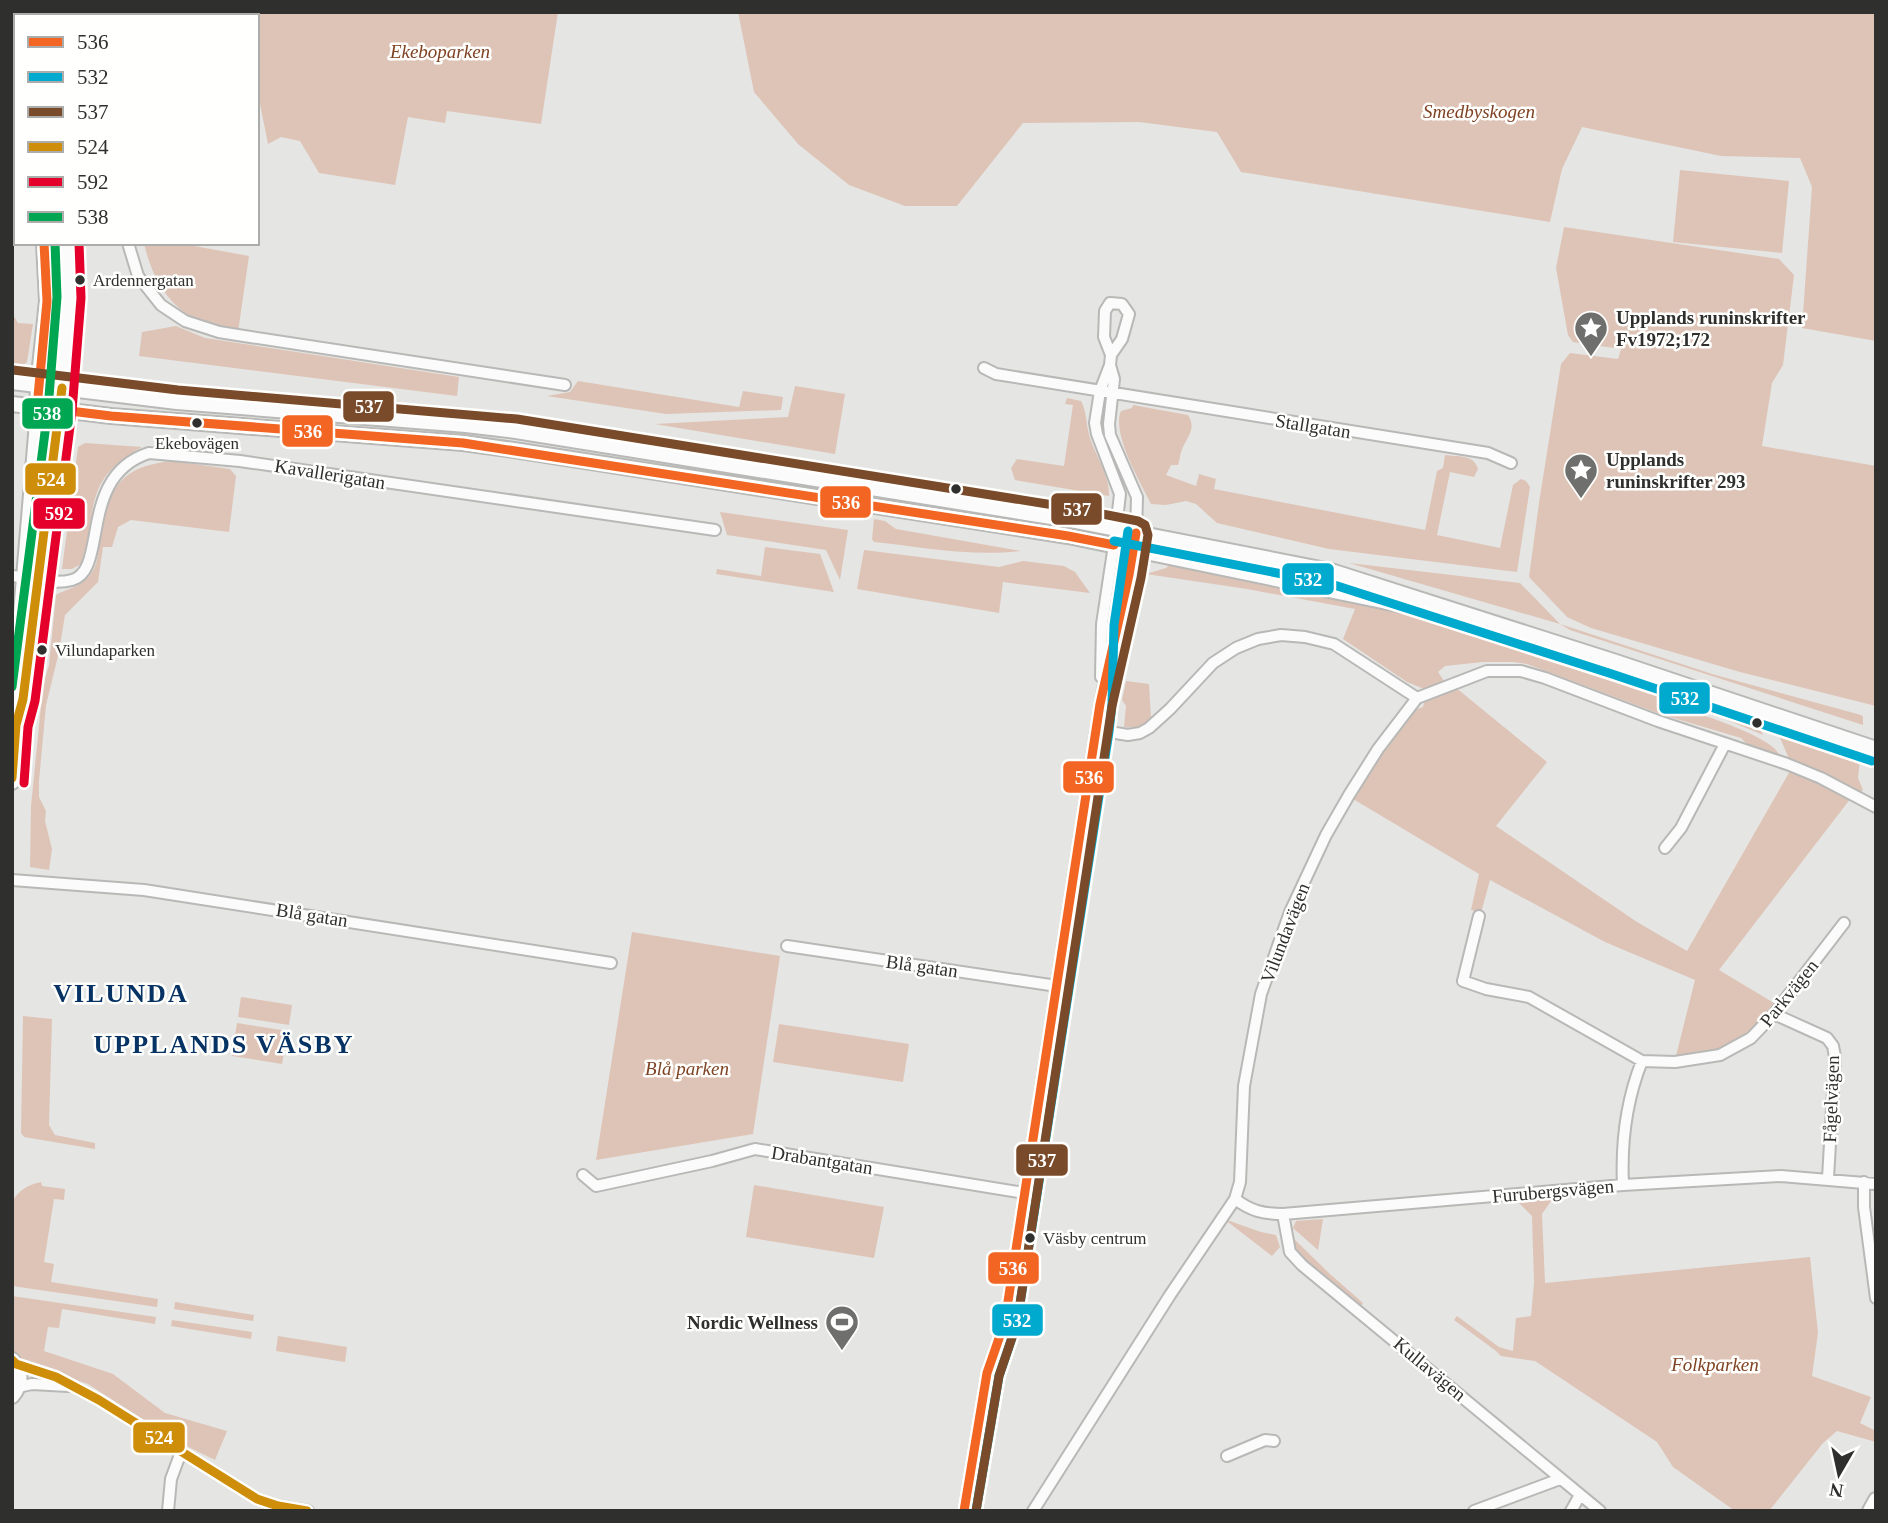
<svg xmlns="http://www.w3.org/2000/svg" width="1888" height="1523" font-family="'Times New Roman',serif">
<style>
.green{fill:#dec4b7}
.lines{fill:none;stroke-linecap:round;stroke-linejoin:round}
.street-casing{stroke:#b8b8b6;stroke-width:14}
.secondary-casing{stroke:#b8b8b6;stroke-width:18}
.street{stroke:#fbfbfb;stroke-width:10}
.secondary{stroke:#fbfbfb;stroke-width:14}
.bus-1-casing{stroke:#fffffe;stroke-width:14}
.bus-2-casing{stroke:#fffffe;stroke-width:14}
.bus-3-casing{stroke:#fffffe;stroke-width:14}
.bus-4-casing{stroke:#fffffe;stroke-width:14}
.bus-5-casing{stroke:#fffffe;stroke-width:14}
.bus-6-casing{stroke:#fffffe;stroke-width:14}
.bus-1{stroke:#f26522;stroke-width:9}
.bus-2{stroke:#00a9ce;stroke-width:9}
.bus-3{stroke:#7a4b2a;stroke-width:9}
.bus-4{stroke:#cf8e09;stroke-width:9}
.bus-5{stroke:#e4002b;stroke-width:9}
.bus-6{stroke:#00a651;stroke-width:9}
.bus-dot{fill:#2f2f2e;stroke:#fffffe;stroke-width:2.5}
.labels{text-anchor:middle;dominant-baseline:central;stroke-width:5;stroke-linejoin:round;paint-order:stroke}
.bus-label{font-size:17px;fill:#2f2f2e;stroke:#fffffe;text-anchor:start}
.park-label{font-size:19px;font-style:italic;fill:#7f4223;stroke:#fffffe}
.poi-label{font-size:19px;font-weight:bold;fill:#2f2f2e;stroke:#fffffe;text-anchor:start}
.street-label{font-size:19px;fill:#2f2f2e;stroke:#fffffe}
.district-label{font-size:26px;font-weight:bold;letter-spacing:2px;fill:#063264;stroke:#fffffe}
.line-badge{stroke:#fffffe;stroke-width:2.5}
.badge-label{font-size:19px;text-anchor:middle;font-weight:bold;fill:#fff}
</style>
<rect width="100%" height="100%" fill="#e5e5e3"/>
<path class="green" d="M 233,12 L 558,12 L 541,124 L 447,111 L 445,123 L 408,117 L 395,185 L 319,173 L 300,141 L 281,137 L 268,144 L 257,89 L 257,16 L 233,16 Z
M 738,12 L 1876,12 L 1876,341 L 1802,328 L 1812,187 L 1800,158 L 1721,156 L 1582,127 L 1562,169 L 1550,222 L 1241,172 L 1217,132 L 1139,122 L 1023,123 L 957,206 L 905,206 L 849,185 L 798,144 L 754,92 Z
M 1680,170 L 1789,181 L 1782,253 L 1673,242 Z
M 1564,227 L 1779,259 L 1794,275 L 1783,365 L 1772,383 L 1762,446 L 1876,466 L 1876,706 L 1740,672 L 1591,628 L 1567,617 L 1529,577 L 1539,503 L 1561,364 L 1570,353 L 1618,359 L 1621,349 L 1573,342 L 1568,335 L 1556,268 Z
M 144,243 L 178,243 L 249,256 L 238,332 C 225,328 212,326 200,321 C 168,308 151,275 144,243 Z
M 12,313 L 18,323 L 33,324 L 27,362 L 20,368 L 12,369 Z
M 176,326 L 205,338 L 459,377 L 457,396 L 139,356 L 142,332 Z
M 578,381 L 739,407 L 743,391 L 783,397 L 781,410 L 666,414 L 547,396 L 570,392 Z
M 795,386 L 845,394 L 835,454 L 655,424 L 788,417 Z
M 1067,398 L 1081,401 C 1086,410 1086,420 1088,430 C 1092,452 1110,473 1109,496 L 1015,480 L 1011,468 L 1017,459 L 1064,466 L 1073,405 L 1065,404 Z
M 1133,405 L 1188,415 C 1196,428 1189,435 1183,447 C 1180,453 1180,459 1178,465 L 1171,465 L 1166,475 L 1196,486 L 1199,474 L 1216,479 L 1214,489 L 1425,530 L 1437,471 L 1443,468 L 1445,455 C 1458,457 1474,454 1478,469 L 1474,477 L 1450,472 L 1437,535 L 1500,548 L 1513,485 L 1521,479 L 1526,481 L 1530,487 L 1517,572 L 1329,549 L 1217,523 L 1196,504 L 1186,501 L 1166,505 L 1151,504 C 1141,483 1111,433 1121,411 L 1132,408 Z
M 85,443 L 142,447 C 81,481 99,509 81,564 L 72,569 L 62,569 L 78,447 Z
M 173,461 L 230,469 L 236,476 L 229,532 L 131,520 L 118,527 L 112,547 L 103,547 L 98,582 L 65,615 L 59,652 L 46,705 L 39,781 L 39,797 L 46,811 L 45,821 L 52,849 L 49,870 L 30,867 L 31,806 L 39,726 L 43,685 L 49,665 L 56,595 C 70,587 83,587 92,572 C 98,564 98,550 100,540 C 108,490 118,466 173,461 Z
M 720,512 L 848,530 L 840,580 L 826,550 L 727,535 Z
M 874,519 L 885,521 L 896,529 L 1021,551 C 972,557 922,547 874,542 L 872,539 Z
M 765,547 L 820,554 L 834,592 L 716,574 L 717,569 L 761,576 Z
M 864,550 L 999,567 L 1023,561 L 1064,566 L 1075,572 L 1090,593 L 1003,582 L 999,613 L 857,589 Z
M 1174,561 C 1254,578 1334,592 1413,612 C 1522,639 1628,672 1732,712 L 1739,718 L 1759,727 L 1763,735 L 1656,690 L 1662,701 C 1688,711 1768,733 1780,755 L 1747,744 L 1741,738 L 1660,714 L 1527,664 L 1513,662 L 1483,662 L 1445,666 L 1438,672 L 1444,681 L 1424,689 L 1407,682 L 1343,639 L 1355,609 L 1247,589 L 1146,574 L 1166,568 Z
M 1349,563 L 1520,583 L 1560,624 L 1712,674 L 1861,715 L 1863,717 L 1863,725 L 1570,630 L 1560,624 Z
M 1126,681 L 1149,684 L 1151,719 C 1142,727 1136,728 1124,727 L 1126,706 L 1122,700 Z
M 1455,687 L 1547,762 L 1496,826 L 1637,922 L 1687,951 L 1790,771 L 1817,780 L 1851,798 L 1719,970 L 1774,1003 L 1750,1032 L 1718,1050 L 1676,1056 L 1695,980 L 1605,942 L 1490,880 L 1481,913 L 1471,910 L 1479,874 L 1353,799 L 1383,750 L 1412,711 L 1423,707 L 1425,699 Z
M 1773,733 L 1795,733 L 1856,757 L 1860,760 L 1858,778 L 1863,790 L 1859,793 L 1790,761 L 1780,738 Z
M 632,932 L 780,956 L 753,1134 L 596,1160 Z
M 241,997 L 292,1005 L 289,1025 L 238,1017 Z
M 23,1016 L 52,1019 L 49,1125 L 55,1135 L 95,1143 L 95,1149 L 24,1137 L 21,1133 Z
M 237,1023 L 288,1031 L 282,1064 L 232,1056 Z
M 779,1024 L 909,1044 L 903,1082 L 773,1062 Z
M 41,1182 L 42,1186 L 65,1189 L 64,1200 L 54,1199 L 44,1262 L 54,1264 L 51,1282 L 158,1299 L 157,1307 L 12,1286 L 12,1202 C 19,1190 27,1185 41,1182 Z
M 754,1185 L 884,1207 L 874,1258 L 746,1237 Z
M 1553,1198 L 1542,1214 L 1545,1283 L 1810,1257 L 1818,1333 L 1812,1376 L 1871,1397 L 1860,1423 L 1876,1431 L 1876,1442 L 1837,1431 L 1823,1443 L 1769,1511 L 1735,1511 L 1673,1467 L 1657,1442 L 1535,1361 L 1501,1356 L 1496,1351 L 1454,1320 L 1457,1316 L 1499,1347 L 1513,1351 L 1516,1318 L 1531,1316 L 1534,1283 L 1532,1216 L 1519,1203 Z
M 1224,1219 L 1261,1232 L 1276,1235 L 1280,1247 L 1272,1256 Z
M 1323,1219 L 1318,1250 L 1293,1228 L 1296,1221 Z
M 1291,1236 L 1330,1274 L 1363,1303 L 1361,1306 C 1339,1288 1298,1264 1291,1236 Z
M 12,1296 L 156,1317 L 155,1324 L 62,1309 L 59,1328 L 48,1327 L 44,1351 L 113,1374 L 165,1413 L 227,1431 L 215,1460 L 176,1441 L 88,1384 L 29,1364 L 18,1357 L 12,1349 Z
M 175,1302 L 254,1315 L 253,1321 L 174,1309 Z
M 172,1320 L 252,1332 L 251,1339 L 171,1326 Z
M 278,1336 L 347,1347 L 345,1362 L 276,1351 Z"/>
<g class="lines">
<g class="street-casing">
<path id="street" d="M 68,12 L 69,16
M 12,139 L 16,139
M 128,243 L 138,276 L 161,305 L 185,321 L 219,332 L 244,336 L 565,385
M 1111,355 L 1122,339 L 1129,314 L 1122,304 L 1110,303 L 1105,311 L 1104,337 L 1111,355 L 1110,365 L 1100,391 L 1095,423 L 1097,434 L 1120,494 L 1116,529
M 1110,365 L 1114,379 L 1109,424 L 1110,435 L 1137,497 L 1136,533
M 984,368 L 996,374 L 1488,453 L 1511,463
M 12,576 C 31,578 54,585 72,580 C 109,570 77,476 149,453 L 240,461 L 715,530
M 1101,677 L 1102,624 L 1114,545
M 1097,730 L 1128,735 L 1140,733 L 1149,728 L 1170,709 L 1213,663 L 1236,648 L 1258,639 L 1281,635 L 1305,637 L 1334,644 L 1417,698
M 1665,848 L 1681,828 L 1725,744
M 12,880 L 144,890 L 611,963
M 1479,916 L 1463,981 L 1486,989 L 1529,997 L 1642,1061 L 1675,1062 L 1720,1055 L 1751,1038 L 1774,1014 L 1844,923
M 787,946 L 1057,986
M 1774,1014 L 1827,1038 L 1833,1046 L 1835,1057 L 1828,1178
M 583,1175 L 596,1186 L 712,1161 L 755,1149 L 1024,1193
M 1864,1182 L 1864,1207 L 1876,1298
M 1623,1185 C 1621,1142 1626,1101 1642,1061
M 1235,1199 C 1251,1211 1263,1214 1283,1214 L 1623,1185 L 1781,1176 L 1876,1184
M 1283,1214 L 1290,1252 L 1302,1265 L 1600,1511
M 16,1364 L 56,1377 L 99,1400 L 257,1499 L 278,1506 L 308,1511
M 18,1387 L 32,1384 L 68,1386
M 1227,1456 L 1265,1440 L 1274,1441
M 168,1511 L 171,1479 L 181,1452
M 964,1511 L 987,1373 L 1005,1321 L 1008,1302 L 1100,704 L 1133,548
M 1033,1511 L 1170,1295 L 1235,1199 L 1240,1182 L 1244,1086 L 1261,994 L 1290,912 L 1326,835 L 1349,795 L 1378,749 L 1417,698 L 1487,671 L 1521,671 L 1545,678 L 1658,721 L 1787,764 L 1821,778 L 1876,807
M 1474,1511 L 1560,1479
M 1571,1511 L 1580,1495"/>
</g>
<g class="secondary-casing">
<path id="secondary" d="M 12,26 L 16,34
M 12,63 L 16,77
M 12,382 L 177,402 L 466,425 L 516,431 L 1070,520 L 1331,571 L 1616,662 L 1876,749
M 12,404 L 111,416 L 463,443 L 514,450 L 1068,536 L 1426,610
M 19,713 L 23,699 L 60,410 L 69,297 L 67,243
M 12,782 L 16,725 L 14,696 L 36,435 L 38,385 L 47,301 L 44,243
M 12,1360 C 22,1371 22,1384 12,1396
M 1870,1511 L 1876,1500"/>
</g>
<use href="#street" class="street"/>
<use href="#secondary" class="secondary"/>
<g class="bus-1-casing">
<path id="bus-1" d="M 37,407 L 111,416 L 463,443 L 1068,536 L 1114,545
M 37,407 L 47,301 L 44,243
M 964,1511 L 987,1373 L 1005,1321 L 1100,704 L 1129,575 L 1136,533"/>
</g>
<g class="bus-2-casing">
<path id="bus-2" d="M 1114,541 L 1328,583 L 1612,674 L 1872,761
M 976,1511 L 999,1376 L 1017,1323 L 1109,732 L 1112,704 L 1114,625 L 1128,531"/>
</g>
<g class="bus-3-casing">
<path id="bus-3" d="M 13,370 L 178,390 L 517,419 L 1072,508 L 1138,521 L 1145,525 L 1148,535 L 1141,578 L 1112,706 L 1017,1323 L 999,1376 L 976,1511"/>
</g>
<g class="bus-4-casing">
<path id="bus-4" d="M 12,778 L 16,725 L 23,699 L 62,388
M 12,1360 L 16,1364 L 56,1377 L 99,1400 L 257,1499 L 278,1506 L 307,1511"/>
</g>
<g class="bus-5-casing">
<path id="bus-5" d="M 24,783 L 28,727 L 35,701 L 72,411 L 81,298 L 79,243"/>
</g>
<g class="bus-6-casing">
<path id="bus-6" d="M 12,687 L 48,409 L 57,297 L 55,243"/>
</g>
<use href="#bus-1" class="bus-1"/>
<use href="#bus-2" class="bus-2"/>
<use href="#bus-3" class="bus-3"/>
<use href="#bus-4" class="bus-4"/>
<use href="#bus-5" class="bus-5"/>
<use href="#bus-6" class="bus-6"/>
</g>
<defs>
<g id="sight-pin" transform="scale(1.75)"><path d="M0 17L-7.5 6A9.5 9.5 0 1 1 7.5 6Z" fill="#6f6f6d" stroke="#fffffe"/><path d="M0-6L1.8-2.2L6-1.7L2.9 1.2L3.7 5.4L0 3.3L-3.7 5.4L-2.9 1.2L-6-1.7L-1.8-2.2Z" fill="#fff"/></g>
<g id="stadium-pin" transform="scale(1.75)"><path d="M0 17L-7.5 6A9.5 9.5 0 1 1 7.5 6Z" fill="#6f6f6d" stroke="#fffffe"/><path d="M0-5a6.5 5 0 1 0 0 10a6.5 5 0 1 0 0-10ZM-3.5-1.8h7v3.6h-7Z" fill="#fff"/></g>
</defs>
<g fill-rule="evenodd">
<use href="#sight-pin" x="1591" y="328"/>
<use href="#sight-pin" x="1581" y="470"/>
<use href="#stadium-pin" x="842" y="1322"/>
</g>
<g class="bus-dot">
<circle cx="80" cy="280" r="6"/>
<circle cx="197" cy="423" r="6"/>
<circle cx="956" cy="489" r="6"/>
<circle cx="42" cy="650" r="6"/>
<circle cx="1757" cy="723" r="6"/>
<circle cx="1030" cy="1238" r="6"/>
</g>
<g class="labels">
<g class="bus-label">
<text x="93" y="280">Ardennergatan</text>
<text x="197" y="443" text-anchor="middle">Ekebovägen</text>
<text x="55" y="650">Vilundaparken</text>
<text x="1043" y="1238">Väsby centrum</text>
</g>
<g class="park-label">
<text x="440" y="51">Ekeboparken</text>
<text x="1479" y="111">Smedbyskogen</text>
<text x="687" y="1068">Blå parken</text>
<text x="1715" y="1364">Folkparken</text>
</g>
<g class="poi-label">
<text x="1616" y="317">Upplands runinskrifter<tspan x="1616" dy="22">Fv1972;172</tspan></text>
<text x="1606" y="459">Upplands<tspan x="1606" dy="22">runinskrifter 293</tspan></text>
<text x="818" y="1322" text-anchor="end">Nordic Wellness</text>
</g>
<g class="street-label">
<text transform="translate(1313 426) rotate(9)">Stallgatan</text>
<text transform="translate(330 474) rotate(9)">Kavallerigatan</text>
<text transform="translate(312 915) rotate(9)">Blå gatan</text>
<text transform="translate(1285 933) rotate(-69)">Vilundavägen</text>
<text transform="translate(922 966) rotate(8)">Blå gatan</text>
<text transform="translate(1789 993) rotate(-51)">Parkvägen</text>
<text transform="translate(1831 1099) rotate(-88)">Fågelvägen</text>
<text transform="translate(822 1160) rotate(9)">Drabantgatan</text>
<text transform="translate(1553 1191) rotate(-5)">Furubergsvägen</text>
<text transform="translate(1430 1369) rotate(40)">Kullavägen</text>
</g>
<g class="district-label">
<text x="121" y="993">VILUNDA</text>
<text x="224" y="1044">UPPLANDS VÄSBY</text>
</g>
</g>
<g class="line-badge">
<rect x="342" y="390" width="53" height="33" rx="7" fill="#7a4b2a"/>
<rect x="21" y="397" width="53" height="33" rx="7" fill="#00a651"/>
<rect x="281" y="414" width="53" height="34" rx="7" fill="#f26522"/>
<rect x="24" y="462" width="53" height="34" rx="7" fill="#cf8e09"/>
<rect x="819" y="485" width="53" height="34" rx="7" fill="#f26522"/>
<rect x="1050" y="492" width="53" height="34" rx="7" fill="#7a4b2a"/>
<rect x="32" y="497" width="54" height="33" rx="7" fill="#e4002b"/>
<rect x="1281" y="562" width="54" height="34" rx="7" fill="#00a9ce"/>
<rect x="1658" y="681" width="53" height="34" rx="7" fill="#00a9ce"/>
<rect x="1062" y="760" width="53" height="34" rx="7" fill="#f26522"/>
<rect x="1015" y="1143" width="54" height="34" rx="7" fill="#7a4b2a"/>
<rect x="987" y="1251" width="53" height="34" rx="7" fill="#f26522"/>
<rect x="991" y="1303" width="53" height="34" rx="7" fill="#00a9ce"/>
<rect x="132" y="1421" width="54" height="33" rx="7" fill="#cf8e09"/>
</g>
<g class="badge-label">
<text x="369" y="413">537</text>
<text x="47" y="420">538</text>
<text x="308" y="438">536</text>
<text x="51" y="486">524</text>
<text x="846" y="509">536</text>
<text x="1077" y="516">537</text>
<text x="59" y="520">592</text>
<text x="1308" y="586">532</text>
<text x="1685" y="705">532</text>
<text x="1089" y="784">536</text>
<text x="1042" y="1167">537</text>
<text x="1013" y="1275">536</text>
<text x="1017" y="1327">532</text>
<text x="159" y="1444">524</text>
</g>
<rect width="1888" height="1523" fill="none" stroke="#2f2f2e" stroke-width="28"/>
<rect x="14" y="14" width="245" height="231" fill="#fffffe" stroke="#acacab" stroke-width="2"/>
<rect x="28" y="37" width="35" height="10" fill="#f26522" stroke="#acacab" stroke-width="2"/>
<text x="77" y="49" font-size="21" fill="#2f2f2e">536</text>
<rect x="28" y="72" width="35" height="10" fill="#00a9ce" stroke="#acacab" stroke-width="2"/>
<text x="77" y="84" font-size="21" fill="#2f2f2e">532</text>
<rect x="28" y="107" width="35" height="10" fill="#7a4b2a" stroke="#acacab" stroke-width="2"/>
<text x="77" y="119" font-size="21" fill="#2f2f2e">537</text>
<rect x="28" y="142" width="35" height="10" fill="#cf8e09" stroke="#acacab" stroke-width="2"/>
<text x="77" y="154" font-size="21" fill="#2f2f2e">524</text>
<rect x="28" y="177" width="35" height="10" fill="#e4002b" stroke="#acacab" stroke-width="2"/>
<text x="77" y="189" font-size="21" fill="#2f2f2e">592</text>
<rect x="28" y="212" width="35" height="10" fill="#00a651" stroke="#acacab" stroke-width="2"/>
<text x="77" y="224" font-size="21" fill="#2f2f2e">538</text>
<g transform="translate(1839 1474) rotate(189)" stroke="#fffffe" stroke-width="5" paint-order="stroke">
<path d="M0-5L12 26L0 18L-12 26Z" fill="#2f2f2e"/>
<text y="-10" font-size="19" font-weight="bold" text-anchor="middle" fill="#2f2f2e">N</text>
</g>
</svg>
